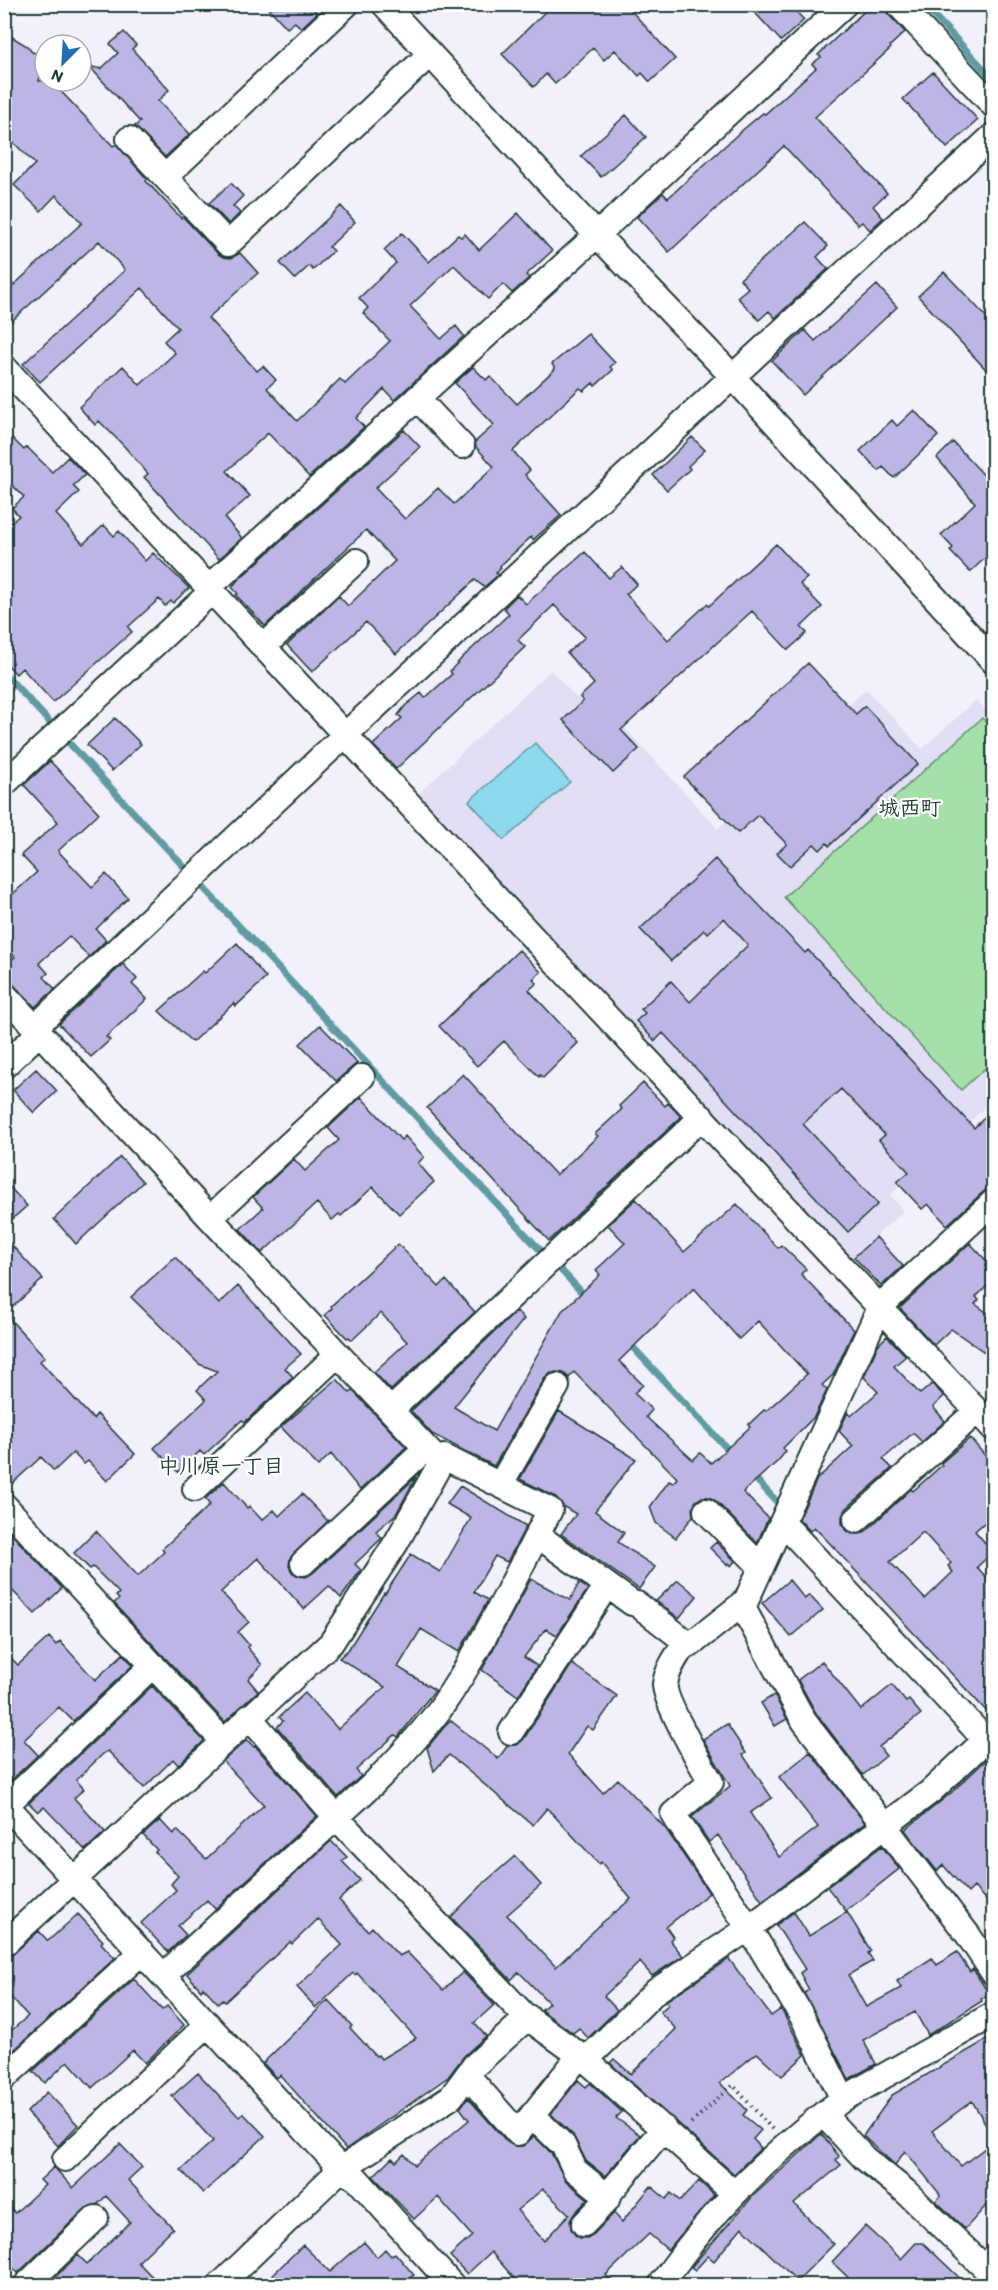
<svg xmlns="http://www.w3.org/2000/svg" width="998" height="2290" font-family="Itim,'Klee One',sans-serif">
<style>
.built{fill:#e2def4}
.green{fill:#a3e1a8;stroke:#618f6e;stroke-width:1.5}
.water{fill:#8dd9ed;stroke:#619ba3;stroke-width:1.5}
.lines{fill:none;stroke-linecap:round;stroke-linejoin:round}
.stream{stroke:#619ba3;stroke-width:7}
.building{fill:#beb5e7;stroke:#1f3d34;stroke-width:1.5;fill-rule:evenodd}
.minor-casing{stroke:#1f3d34;stroke-width:28}
.path{stroke:#1f3d34;stroke-width:4;stroke-dasharray:1.5 4.5;stroke-linecap:butt}
.minor{stroke:#fff;stroke-width:24}
.labels{text-anchor:middle;dominant-baseline:central;stroke-width:4.5;stroke-linejoin:round;paint-order:stroke}
.neighbourhood-label{font-size:21px;font-weight:bold;fill:#1f3d34;stroke:#fff}
</style>
<rect width="100%" height="100%" fill="#f2f0fa"/>
<filter id="ink" filterUnits="userSpaceOnUse"><feTurbulence type="fractalNoise" baseFrequency=".0167" numOctaves="2"/><feDisplacementMap in="SourceGraphic" scale="12" xChannelSelector="R" yChannelSelector="G"/><feConvolveMatrix kernelMatrix="1 2 1 2 8 2 1 2 1" color-interpolation-filters="sRGB"/></filter>
<g filter="url(#ink)">
<path class="built" d="M 551,670 L 576,698 L 588,688 L 718,829 L 866,689 L 922,749 L 976,700 L 994,720 L 993,1100 L 890,1195 L 903,1211 L 850,1260 L 416,796 Z"/>
<path class="green" d="M 982,718 L 994,730 L 993,1061 L 961,1090 L 784,897 Z"/>
<path class="water" d="M 535,743 L 570,782 L 504,840 L 469,801 Z"/>
<g class="lines">
<path class="stream" d="M 923,4 L 994,80
M 4,673 L 541,1251
M 559,1268 L 588,1299
M 628,1342 L 733,1455
M 751,1474 L 778,1503"/>
</g>
<path class="building" d="M 265,4 L 315,4 L 312,7 L 317,13 L 301,28 L 295,22 L 287,28 Z
M 553,4 L 625,4 L 675,59 L 650,82 L 642,73 L 639,76 L 615,50 L 604,60 L 593,48 L 555,84 L 546,74 L 534,87 L 502,54 Z
M 747,4 L 789,4 L 804,20 L 781,41 Z
M 872,4 L 883,4 L 888,14 L 905,32 L 890,46 L 891,48 L 815,117 L 887,193 L 873,206 L 883,218 L 870,230 L 862,222 L 858,225 L 784,146 L 669,252 L 637,217 L 663,193 L 668,198 L 739,133 L 763,113 L 765,114 L 816,68 L 812,64 L 821,57 L 818,55 Z
M 4,32 L 27,46 L 32,52 L 44,55 L 39,81 L 51,81 L 113,146 L 116,144 L 147,179 L 146,181 L 181,218 L 183,217 L 218,254 L 223,257 L 231,258 L 240,253 L 258,273 L 208,318 L 257,371 L 263,366 L 276,380 L 267,388 L 297,421 L 340,379 L 345,384 L 390,341 L 363,313 L 368,308 L 359,298 L 396,263 L 384,250 L 402,233 L 429,262 L 458,235 L 461,237 L 465,234 L 479,250 L 518,213 L 552,251 L 526,275 L 529,278 L 512,293 L 503,284 L 488,299 L 454,265 L 410,306 L 441,339 L 456,326 L 464,336 L 394,400 L 384,389 L 356,418 L 364,427 L 309,477 L 268,433 L 242,457 L 227,471 L 250,496 L 225,518 L 242,538 L 219,559 L 144,477 L 148,474 L 124,446 L 99,421 L 95,425 L 79,407 L 123,366 L 140,385 L 175,353 L 164,341 L 178,328 L 142,288 L 40,382 L 23,364 L 125,270 L 99,241 L 4,328 L 4,294 L 82,223 L 56,195 L 41,211 L 14,185 L 35,164 L 4,133 Z
M 124,32 L 136,45 L 132,49 L 169,90 L 158,101 L 190,134 L 165,157 L 135,126 L 140,122 L 89,66 L 101,69 L 118,53 L 110,44 Z
M 933,72 L 978,120 L 947,148 L 903,99 Z
M 626,115 L 646,137 L 601,177 L 581,156 Z
M 231,183 L 243,196 L 233,206 L 240,213 L 229,224 L 209,203 Z
M 341,206 L 355,222 L 329,247 L 333,251 L 313,270 L 309,266 L 295,279 L 280,263 Z
M 805,222 L 828,246 L 817,257 L 828,269 L 775,318 L 769,311 L 759,320 L 737,297 L 748,288 L 740,279 Z
M 944,272 L 993,324 L 993,377 L 918,296 Z
M 877,285 L 897,307 L 803,395 L 772,361 L 805,330 L 815,341 Z
M 588,334 L 615,363 L 610,367 L 613,370 L 595,386 L 593,383 L 584,391 L 580,388 L 513,451 L 530,470 L 525,475 L 561,515 L 533,540 L 531,537 L 500,566 L 501,568 L 496,573 L 498,575 L 484,587 L 475,580 L 396,654 L 366,622 L 312,672 L 287,645 L 339,596 L 348,606 L 395,561 L 366,530 L 265,626 L 236,595 L 238,594 L 232,587 L 238,580 L 404,430 L 420,447 L 375,488 L 405,519 L 438,488 L 454,504 L 494,467 L 476,447 L 475,442 L 494,425 L 455,383 L 473,367 L 486,380 L 490,376 L 517,404 L 555,369 L 552,364 Z
M 914,410 L 938,436 L 894,478 L 883,467 L 879,471 L 860,451 L 892,420 L 897,426 Z
M 4,430 L 24,450 L 27,447 L 52,472 L 68,457 L 85,475 L 73,486 L 79,492 L 56,514 L 83,544 L 104,525 L 114,536 L 119,531 L 145,561 L 153,553 L 189,588 L 173,603 L 171,601 L 165,606 L 159,599 L 128,627 L 132,632 L 53,702 L 22,668 L 16,674 L 4,661 L 4,528 L 19,516 L 12,508 L 24,497 L 4,477 Z
M 692,437 L 705,450 L 688,466 L 690,469 L 667,490 L 653,475 Z
M 953,442 L 993,485 L 993,551 L 970,572 L 950,551 L 953,548 L 941,535 L 975,503 L 937,458 Z
M 776,544 L 807,578 L 800,584 L 822,607 L 801,627 L 807,633 L 788,650 L 752,611 L 621,730 L 639,749 L 613,773 L 563,720 L 583,701 L 580,697 L 594,684 L 567,653 L 585,637 L 554,605 L 518,640 L 525,647 L 396,769 L 373,745 L 402,718 L 398,715 L 405,706 L 421,693 L 425,698 L 452,674 L 450,671 L 461,659 L 509,614 L 504,608 L 517,595 L 526,604 L 585,552 L 609,578 L 622,567 L 637,584 L 626,594 L 668,640 L 707,604 L 709,606 Z
M 808,663 L 856,714 L 865,706 L 918,764 L 829,846 L 827,843 L 820,850 L 814,844 L 790,866 L 777,853 L 787,844 L 758,815 L 738,833 L 684,777 Z
M 115,718 L 141,744 L 112,771 L 87,745 Z
M 50,761 L 99,813 L 58,851 L 92,887 L 106,874 L 128,898 L 96,929 L 106,940 L 89,957 L 69,936 L 39,963 L 48,973 L 44,977 L 55,989 L 35,1007 L 4,975 L 4,966 L 15,957 L 4,946 L 4,902 L 37,872 L 21,855 L 58,822 L 24,785 Z
M 715,859 L 805,953 L 808,950 L 974,1128 L 993,1109 L 993,1183 L 947,1225 L 928,1204 L 922,1209 L 897,1182 L 909,1172 L 879,1140 L 885,1135 L 841,1089 L 803,1124 L 878,1204 L 848,1232 L 663,1033 L 655,1041 L 636,1021 L 645,1013 L 641,1009 L 671,981 L 690,1002 L 748,945 L 724,918 L 708,933 L 704,930 L 671,961 L 640,929 Z
M 237,943 L 266,978 L 236,1006 L 234,1003 L 192,1042 L 159,1011 L 203,971 L 205,973 Z
M 519,950 L 541,972 L 533,979 L 537,983 L 529,990 L 578,1043 L 543,1078 L 540,1075 L 539,1077 L 504,1041 L 477,1066 L 439,1026 Z
M 123,964 L 137,979 L 132,984 L 147,999 L 106,1037 L 110,1040 L 91,1057 L 59,1024 Z
M 320,1025 L 357,1063 L 336,1081 L 300,1044 Z
M 36,1069 L 57,1091 L 34,1113 L 13,1090 Z
M 463,1074 L 556,1175 L 598,1136 L 595,1134 L 622,1109 L 619,1106 L 643,1083 L 665,1106 L 668,1103 L 681,1117 L 549,1241 L 427,1108 Z
M 361,1097 L 401,1140 L 405,1136 L 424,1157 L 418,1163 L 434,1182 L 399,1214 L 373,1187 L 341,1216 L 339,1214 L 332,1220 L 317,1203 L 262,1253 L 240,1229 L 263,1208 L 253,1197 L 294,1159 L 305,1171 L 339,1140 L 328,1128 Z
M 120,1157 L 143,1182 L 76,1244 L 54,1219 Z
M 4,1181 L 27,1206 L 4,1226 Z
M 636,1199 L 684,1252 L 737,1204 L 778,1248 L 781,1245 L 806,1269 L 801,1274 L 854,1330 L 833,1375 L 822,1385 L 827,1390 L 814,1417 L 783,1448 L 786,1451 L 778,1461 L 743,1492 L 768,1518 L 757,1543 L 716,1501 L 709,1497 L 702,1497 L 696,1501 L 692,1508 L 693,1516 L 676,1538 L 656,1523 L 650,1507 L 669,1481 L 673,1483 L 677,1478 L 574,1372 L 569,1378 L 564,1373 L 556,1372 L 549,1374 L 545,1378 L 494,1466 L 432,1434 L 411,1411 L 517,1311 L 524,1319 L 454,1407 L 494,1431 L 562,1311 L 600,1275 L 596,1270 L 625,1243 L 608,1225 ZM 694,1288 L 739,1339 L 758,1321 L 807,1374 L 766,1411 L 764,1410 L 748,1425 L 750,1427 L 711,1463 L 700,1453 L 693,1460 L 646,1417 L 652,1410 L 634,1393 L 643,1385 L 619,1361 Z
M 4,1237 L 43,1279 L 5,1314 L 45,1357 L 40,1361 L 93,1419 L 97,1414 L 135,1454 L 107,1481 L 88,1461 L 84,1464 L 73,1453 L 54,1471 L 41,1457 L 4,1491 Z
M 876,1237 L 903,1266 L 881,1286 L 854,1257 Z
M 970,1243 L 993,1268 L 993,1280 L 976,1297 L 979,1300 L 975,1304 L 993,1317 L 993,1358 L 951,1329 L 934,1345 L 900,1308 Z
M 398,1244 L 439,1287 L 446,1280 L 475,1312 L 391,1390 L 374,1372 L 407,1342 L 381,1313 L 352,1340 L 349,1337 L 347,1338 L 325,1315 L 332,1308 L 331,1306 Z
M 175,1257 L 219,1304 L 238,1286 L 301,1354 L 285,1368 L 293,1377 L 245,1422 L 242,1420 L 204,1455 L 200,1451 L 178,1472 L 154,1448 L 206,1400 L 197,1390 L 217,1371 L 199,1364 L 131,1297 Z
M 887,1336 L 906,1356 L 894,1366 L 920,1394 L 932,1384 L 944,1396 L 933,1407 L 945,1421 L 922,1442 L 913,1433 L 883,1459 L 892,1468 L 846,1509 L 842,1516 L 842,1524 L 846,1530 L 852,1534 L 860,1534 L 866,1531 L 911,1489 L 913,1491 L 942,1465 L 941,1463 L 970,1438 L 993,1465 L 993,1515 L 975,1531 L 993,1552 L 977,1567 L 993,1585 L 993,1718 L 823,1536 L 814,1527 L 810,1531 L 799,1519 L 817,1479 L 853,1446 L 839,1431 L 848,1412 L 851,1416 L 878,1392 L 864,1377 L 878,1345 ZM 923,1532 L 951,1563 L 948,1566 L 953,1572 L 925,1599 L 890,1562 Z
M 337,1379 L 350,1393 L 353,1391 L 406,1447 L 360,1490 L 331,1454 L 318,1466 L 281,1427 Z
M 559,1411 L 636,1459 L 595,1511 L 624,1533 L 618,1542 L 655,1567 L 639,1589 L 561,1534 L 576,1514 L 564,1507 L 556,1497 L 520,1479 Z
M 416,1477 L 396,1514 L 376,1531 L 382,1538 L 355,1564 L 361,1570 L 341,1598 L 329,1586 L 304,1609 L 258,1558 L 221,1592 L 249,1622 L 238,1632 L 249,1645 L 247,1647 L 262,1665 L 248,1679 L 258,1691 L 225,1722 L 114,1603 L 119,1599 L 116,1596 L 119,1593 L 93,1567 L 90,1569 L 74,1553 L 96,1531 L 138,1576 L 164,1552 L 162,1549 L 210,1505 L 205,1499 L 224,1482 L 247,1508 L 249,1506 L 262,1520 L 274,1510 L 279,1516 L 302,1494 L 328,1521 L 290,1558 L 289,1566 L 292,1572 L 298,1576 L 306,1577 L 313,1573 Z
M 460,1486 L 526,1526 L 507,1562 L 495,1556 L 474,1592 L 488,1600 L 459,1652 L 421,1629 L 398,1667 L 435,1690 L 398,1737 L 395,1735 L 356,1770 L 361,1776 L 338,1797 L 277,1727 L 283,1721 L 279,1717 L 305,1693 L 338,1729 L 385,1687 L 339,1658 L 348,1650 L 384,1593 L 385,1594 L 411,1554 L 440,1572 L 471,1518 L 447,1504 Z
M 4,1526 L 62,1588 L 35,1614 L 4,1582 Z
M 716,1542 L 735,1561 L 731,1566 L 729,1563 L 727,1565 L 710,1548 Z
M 531,1579 L 570,1600 L 579,1583 L 588,1589 L 557,1635 L 546,1629 L 524,1657 L 537,1666 L 518,1696 L 482,1670 Z
M 678,1580 L 697,1596 L 679,1618 L 656,1601 Z
M 789,1580 L 805,1599 L 809,1595 L 823,1610 L 791,1637 L 762,1603 Z
M 49,1637 L 56,1645 L 60,1641 L 95,1680 L 123,1654 L 133,1665 L 73,1721 L 59,1707 L 24,1740 L 38,1755 L 10,1781 L 4,1775 L 4,1651 L 18,1665 Z
M 822,1661 L 861,1710 L 892,1685 L 906,1702 L 909,1700 L 921,1714 L 879,1747 L 886,1756 L 863,1775 L 816,1713 L 798,1680 Z
M 572,1664 L 617,1696 L 593,1730 L 587,1726 L 568,1754 L 603,1793 L 618,1779 L 666,1829 L 709,1893 L 666,1927 L 673,1937 L 670,1940 L 683,1956 L 652,1976 L 640,1962 L 604,1996 L 617,2010 L 588,2038 L 579,2028 L 573,2033 L 541,2010 L 549,2003 L 519,1972 L 511,1980 L 451,1917 L 485,1882 L 515,1856 L 541,1885 L 507,1915 L 556,1967 L 603,1922 L 631,1899 L 601,1862 L 599,1864 L 547,1808 L 533,1825 L 449,1755 L 434,1771 L 427,1748 L 450,1720 L 498,1759 L 508,1745 L 517,1745 L 523,1740 Z
M 152,1686 L 204,1741 L 178,1765 L 173,1759 L 144,1788 L 108,1751 L 104,1753 L 76,1780 L 84,1789 L 74,1798 L 105,1832 L 85,1850 L 44,1807 L 38,1812 L 29,1803 Z
M 774,1695 L 787,1719 L 775,1726 L 761,1703 Z
M 727,1724 L 746,1753 L 743,1755 L 772,1798 L 750,1813 L 779,1857 L 818,1827 L 779,1777 L 810,1752 L 865,1823 L 762,1901 L 718,1835 L 709,1842 L 692,1817 L 730,1786 L 703,1739 Z
M 247,1740 L 254,1747 L 255,1746 L 317,1816 L 215,1909 L 207,1900 L 178,1926 L 186,1935 L 168,1952 L 141,1923 L 176,1890 L 171,1884 L 178,1876 L 155,1852 L 157,1850 L 143,1835 L 160,1820 L 173,1834 L 177,1830 L 206,1859 L 264,1805 L 223,1761 Z
M 986,1760 L 993,1763 L 993,1908 L 974,1887 L 968,1893 L 943,1865 L 937,1871 L 905,1830 L 951,1793 Z
M 331,1841 L 347,1857 L 342,1861 L 360,1880 L 339,1900 L 368,1931 L 372,1927 L 399,1956 L 407,1952 L 443,1990 L 463,1972 L 494,2005 L 474,2023 L 486,2036 L 464,2056 L 448,2077 L 346,2149 L 280,2075 L 277,2078 L 263,2063 L 328,2000 L 352,2026 L 350,2028 L 376,2056 L 378,2055 L 381,2059 L 416,2038 L 357,1973 L 355,1975 L 353,1973 L 316,2008 L 297,1987 L 342,1945 L 318,1919 L 292,1944 L 290,1942 L 225,2002 L 222,1999 L 218,2003 L 203,1987 L 201,1990 L 187,1974 Z
M 882,1846 L 899,1869 L 846,1911 L 827,1887 Z
M 794,1912 L 809,1936 L 847,1912 L 871,1951 L 868,1953 L 873,1961 L 848,1975 L 866,2007 L 901,1988 L 897,1981 L 932,1958 L 937,1965 L 957,1952 L 970,1972 L 973,1969 L 989,1994 L 981,1999 L 982,2001 L 928,2035 L 915,2012 L 863,2040 L 876,2064 L 849,2079 L 804,1993 L 809,1990 L 800,1973 L 805,1969 L 776,1925 Z
M 78,1914 L 103,1941 L 101,1943 L 115,1958 L 13,2051 L 4,2041 L 4,2037 L 28,2016 L 4,1990 L 4,1962 L 39,1931 L 48,1941 Z
M 729,1959 L 771,2016 L 781,2009 L 805,2055 L 782,2076 L 757,2053 L 720,2083 L 747,2110 L 743,2115 L 761,2130 L 753,2139 L 761,2148 L 734,2174 L 610,2063 L 614,2059 L 631,2074 L 676,2029 L 660,2012 L 669,2004 L 666,2001 Z
M 134,1979 L 162,2010 L 167,2006 L 184,2025 L 145,2063 L 133,2050 L 92,2088 L 68,2061 L 45,2083 L 33,2071 Z
M 993,2036 L 993,2136 L 972,2101 L 932,2131 L 961,2166 L 993,2142 L 993,2198 L 965,2229 L 936,2201 L 940,2196 L 939,2193 L 905,2151 L 895,2165 L 863,2136 L 892,2095 Z
M 198,2073 L 239,2117 L 243,2113 L 265,2136 L 203,2193 L 181,2170 L 213,2141 L 172,2096 Z
M 578,2080 L 586,2087 L 590,2083 L 622,2112 L 616,2118 L 640,2135 L 605,2176 L 586,2161 L 573,2135 L 551,2114 Z
M 47,2092 L 78,2125 L 58,2146 L 27,2112 Z
M 468,2098 L 507,2142 L 514,2146 L 523,2146 L 534,2136 L 551,2153 L 566,2181 L 588,2199 L 574,2214 L 570,2221 L 571,2229 L 575,2235 L 580,2238 L 587,2238 L 594,2234 L 614,2213 L 622,2222 L 651,2186 L 666,2199 L 671,2193 L 680,2201 L 699,2181 L 714,2195 L 668,2250 L 649,2234 L 606,2275 L 618,2286 L 521,2286 L 491,2252 L 467,2274 L 450,2256 L 472,2236 L 438,2197 L 414,2219 L 373,2176 L 392,2158 L 396,2162 L 404,2154 L 415,2165 L 469,2120 L 460,2108 ZM 543,2189 L 569,2214 L 544,2241 L 517,2210 Z
M 821,2134 L 839,2156 L 836,2160 L 841,2165 L 794,2204 L 834,2244 L 797,2281 L 742,2227 L 714,2261 L 708,2256 L 695,2270 L 691,2267 L 754,2195 Z
M 120,2144 L 142,2167 L 128,2180 L 173,2228 L 138,2262 L 161,2286 L 46,2286 L 78,2255 L 87,2264 L 130,2222 L 106,2196 L 98,2204 L 86,2208 L 18,2273 L 4,2259 L 4,2201 L 15,2213 L 45,2185 L 40,2180 L 54,2167 L 73,2188 Z
M 865,2226 L 901,2259 L 916,2243 L 923,2243 L 968,2286 L 857,2286 L 832,2262 Z
M 364,2242 L 377,2257 L 385,2249 L 391,2256 L 395,2253 L 414,2275 L 411,2277 L 418,2286 L 261,2286 L 303,2245 L 330,2272 Z"/>
<g class="lines">
<g class="minor-casing">
<path id="minor" d="M 384,4 L 597,235 L 733,377 L 994,662
M 898,4 L 994,106
M 129,139 L 228,244 L 430,54
M 165,177 L 347,4
M 4,367 L 563,970 L 994,1429
M 417,398 L 462,446
M 208,588 L 597,235 L 845,4
M 263,647 L 356,561
M 4,784 L 212,591
M 4,994 L 210,1218 L 440,1463
M 35,1027 L 345,735 L 994,135
M 4,1066 L 40,1032
M 210,1218 L 362,1077
M 391,1410 L 702,1117
M 500,1485 L 557,1386
M 195,1489 L 338,1354
M 4,1505 L 223,1741
M 706,1511 L 761,1567
M 856,1520 L 977,1411
M 782,1522 L 994,1749
M 303,1563 L 426,1448
M 741,1604 L 804,1721 L 968,1935 L 994,1974
M 686,1642 C 678,1654 667,1669 665,1684 C 663,1699 702,1766 711,1782 L 673,1814 L 749,1928 L 803,2018 L 843,2099
M 249,1717 L 336,1817 L 525,2016 L 585,2059 L 734,2193
M 511,1732 L 607,1585
M 4,1803 L 341,2169 L 356,2178 L 453,2286
M 6,1805 L 153,1665
M 4,1944 L 331,1643 L 396,1543 L 444,1457 L 550,1510 L 537,1535 L 632,1603 L 637,1604 L 690,1645 L 746,1601 L 880,1307 L 994,1201
M 164,1975 L 372,1785 C 396,1761 420,1736 440,1709 C 478,1654 507,1594 537,1535
M 467,2075 L 518,2133 L 573,2064 L 594,2052 L 656,1991 L 749,1928 L 930,1792 L 994,1732
M 4,2078 L 142,1952
M 823,2114 L 864,2158 L 905,2191 L 988,2271
M 533,2116 L 563,2145 L 575,2170 L 607,2196 L 607,2200 L 584,2224
M 65,2159 L 208,2024
M 607,2196 L 664,2128
M 25,2286 L 96,2218
M 219,2286 L 341,2169 L 451,2097 L 474,2066 L 528,2017
M 660,2286 C 709,2213 773,2151 843,2099 L 994,2014"/>
</g>
<path class="path" d="M 691,2123 L 733,2085 L 772,2129"/>
<use href="#minor" class="minor"/>
</g>
</g>
<g class="labels">
<g class="neighbourhood-label">
<text x="910" y="807">城西町</text>
<text x="221" y="1465">中川原一丁目</text>
</g>
</g>
<rect width="998" height="2290" fill="none" stroke="#fff" stroke-width="24"/>
<rect x="12" y="12" width="974" height="2266" fill="none" stroke="#1f3d34" stroke-width="2" filter="url(#ink)"/>
<g transform="translate(63 63) rotate(204)"><circle r="28" fill="#ffffff" stroke="#a5b1ae" stroke-width="1.5"/>
<path d="M0-4.5L10 22L0 15L-10 22Z" fill="#1f6fb2"/>
<text y="-9" font-size="16" font-weight="bold" text-anchor="middle" fill="#1f3d34">N</text>
</g>
</svg>
